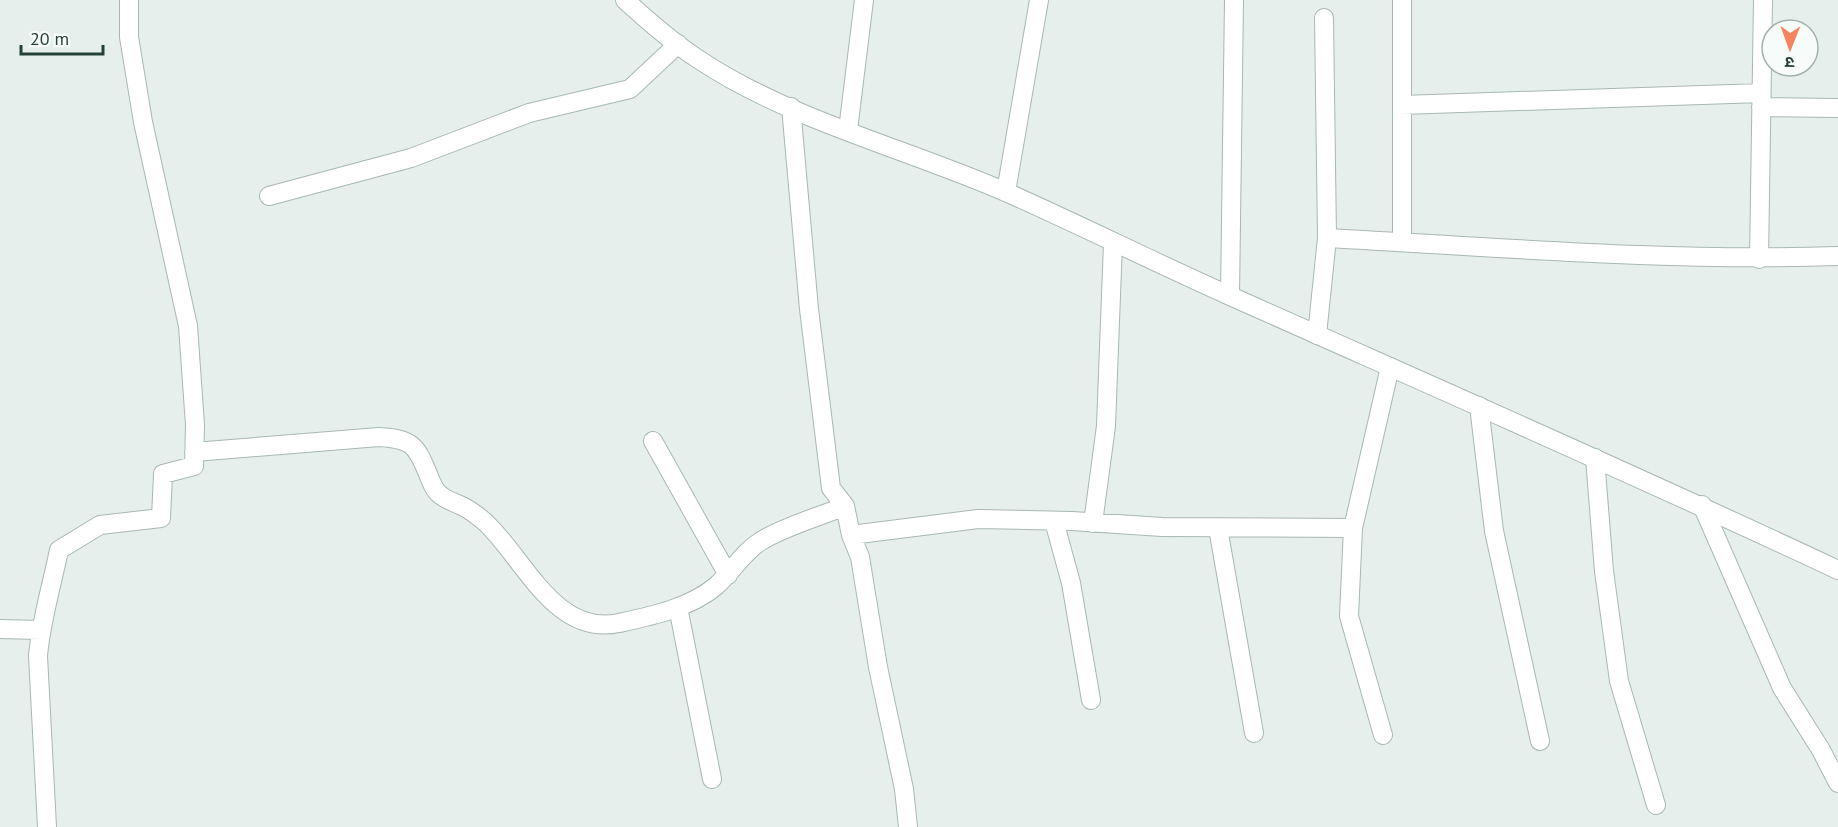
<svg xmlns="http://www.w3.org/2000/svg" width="1838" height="827" font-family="'PT Sans','Noto Sans Devanagari',sans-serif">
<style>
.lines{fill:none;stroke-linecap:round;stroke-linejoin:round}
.minor-casing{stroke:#a8b8b2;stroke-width:20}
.tertiary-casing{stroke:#a8b8b2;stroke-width:20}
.minor{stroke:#fff;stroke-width:18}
.tertiary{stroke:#fff;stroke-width:18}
</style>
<rect width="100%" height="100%" fill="#e6efeb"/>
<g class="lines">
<g class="minor-casing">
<path id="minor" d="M 1402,105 L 1761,93
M 791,107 L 809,309 L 831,488 L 845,506 L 851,535 L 860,557 L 878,667 L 904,789 L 908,827
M 1761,107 L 1838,108
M 848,130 L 864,0
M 1006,192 L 1039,0
M 269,196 L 411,158 L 529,113 L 630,89 L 678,44
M 1327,238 C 1497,247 1668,262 1838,256
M 1402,242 L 1402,0
M 1759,259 L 1763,0
M 1230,296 L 1234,0
M 1317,335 L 1327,238 L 1324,18
M 1479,406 L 1494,531 L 1540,741
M 653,441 L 728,575
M 194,452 L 379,437 C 411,439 416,444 428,474 C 431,481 433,488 438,493 C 445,500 454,502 462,506 C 470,510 478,516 485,522 C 524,558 555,637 619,623 C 651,616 690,608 716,586 C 732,572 743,552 761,541 C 785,526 819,517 845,506
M 1595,458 L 1604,571 L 1619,681 L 1656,805
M 1702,505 L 1782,688 L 1821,750 L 1838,783
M 1054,521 L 1071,583 L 1091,700
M 1093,523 L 1106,426 L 1113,243
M 1218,528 L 1254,733
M 851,535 L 978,519 L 1072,521 L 1162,527 L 1353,528
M 678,607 L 712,779
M 0,629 L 40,630
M 1383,735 L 1349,616 L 1353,528 L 1390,367
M 47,827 L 38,656 C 41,620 52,585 59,550 L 100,525 L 161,518 L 163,474 L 194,466 L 195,425 L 188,326 L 143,122 L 129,37 L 129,0"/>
</g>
<g class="tertiary-casing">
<path id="tertiary" d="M 625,0 C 648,21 672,42 698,59 C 789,120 908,149 1008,193 C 1082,226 1154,262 1228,295 C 1432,386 1636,475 1838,570"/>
</g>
<use href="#minor" class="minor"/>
<use href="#tertiary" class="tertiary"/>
</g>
<g transform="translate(1790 48) rotate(181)"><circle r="28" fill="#f7fbf9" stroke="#a3b1ad" stroke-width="1.5"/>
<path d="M0-4.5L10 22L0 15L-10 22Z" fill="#f4845f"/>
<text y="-9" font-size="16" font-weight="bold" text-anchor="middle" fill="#24423a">उ</text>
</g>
<path d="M21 45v9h82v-9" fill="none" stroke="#24423a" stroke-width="3"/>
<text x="30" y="45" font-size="18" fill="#24423a" stroke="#f7fbf9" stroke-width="4.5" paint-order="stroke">20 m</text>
</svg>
